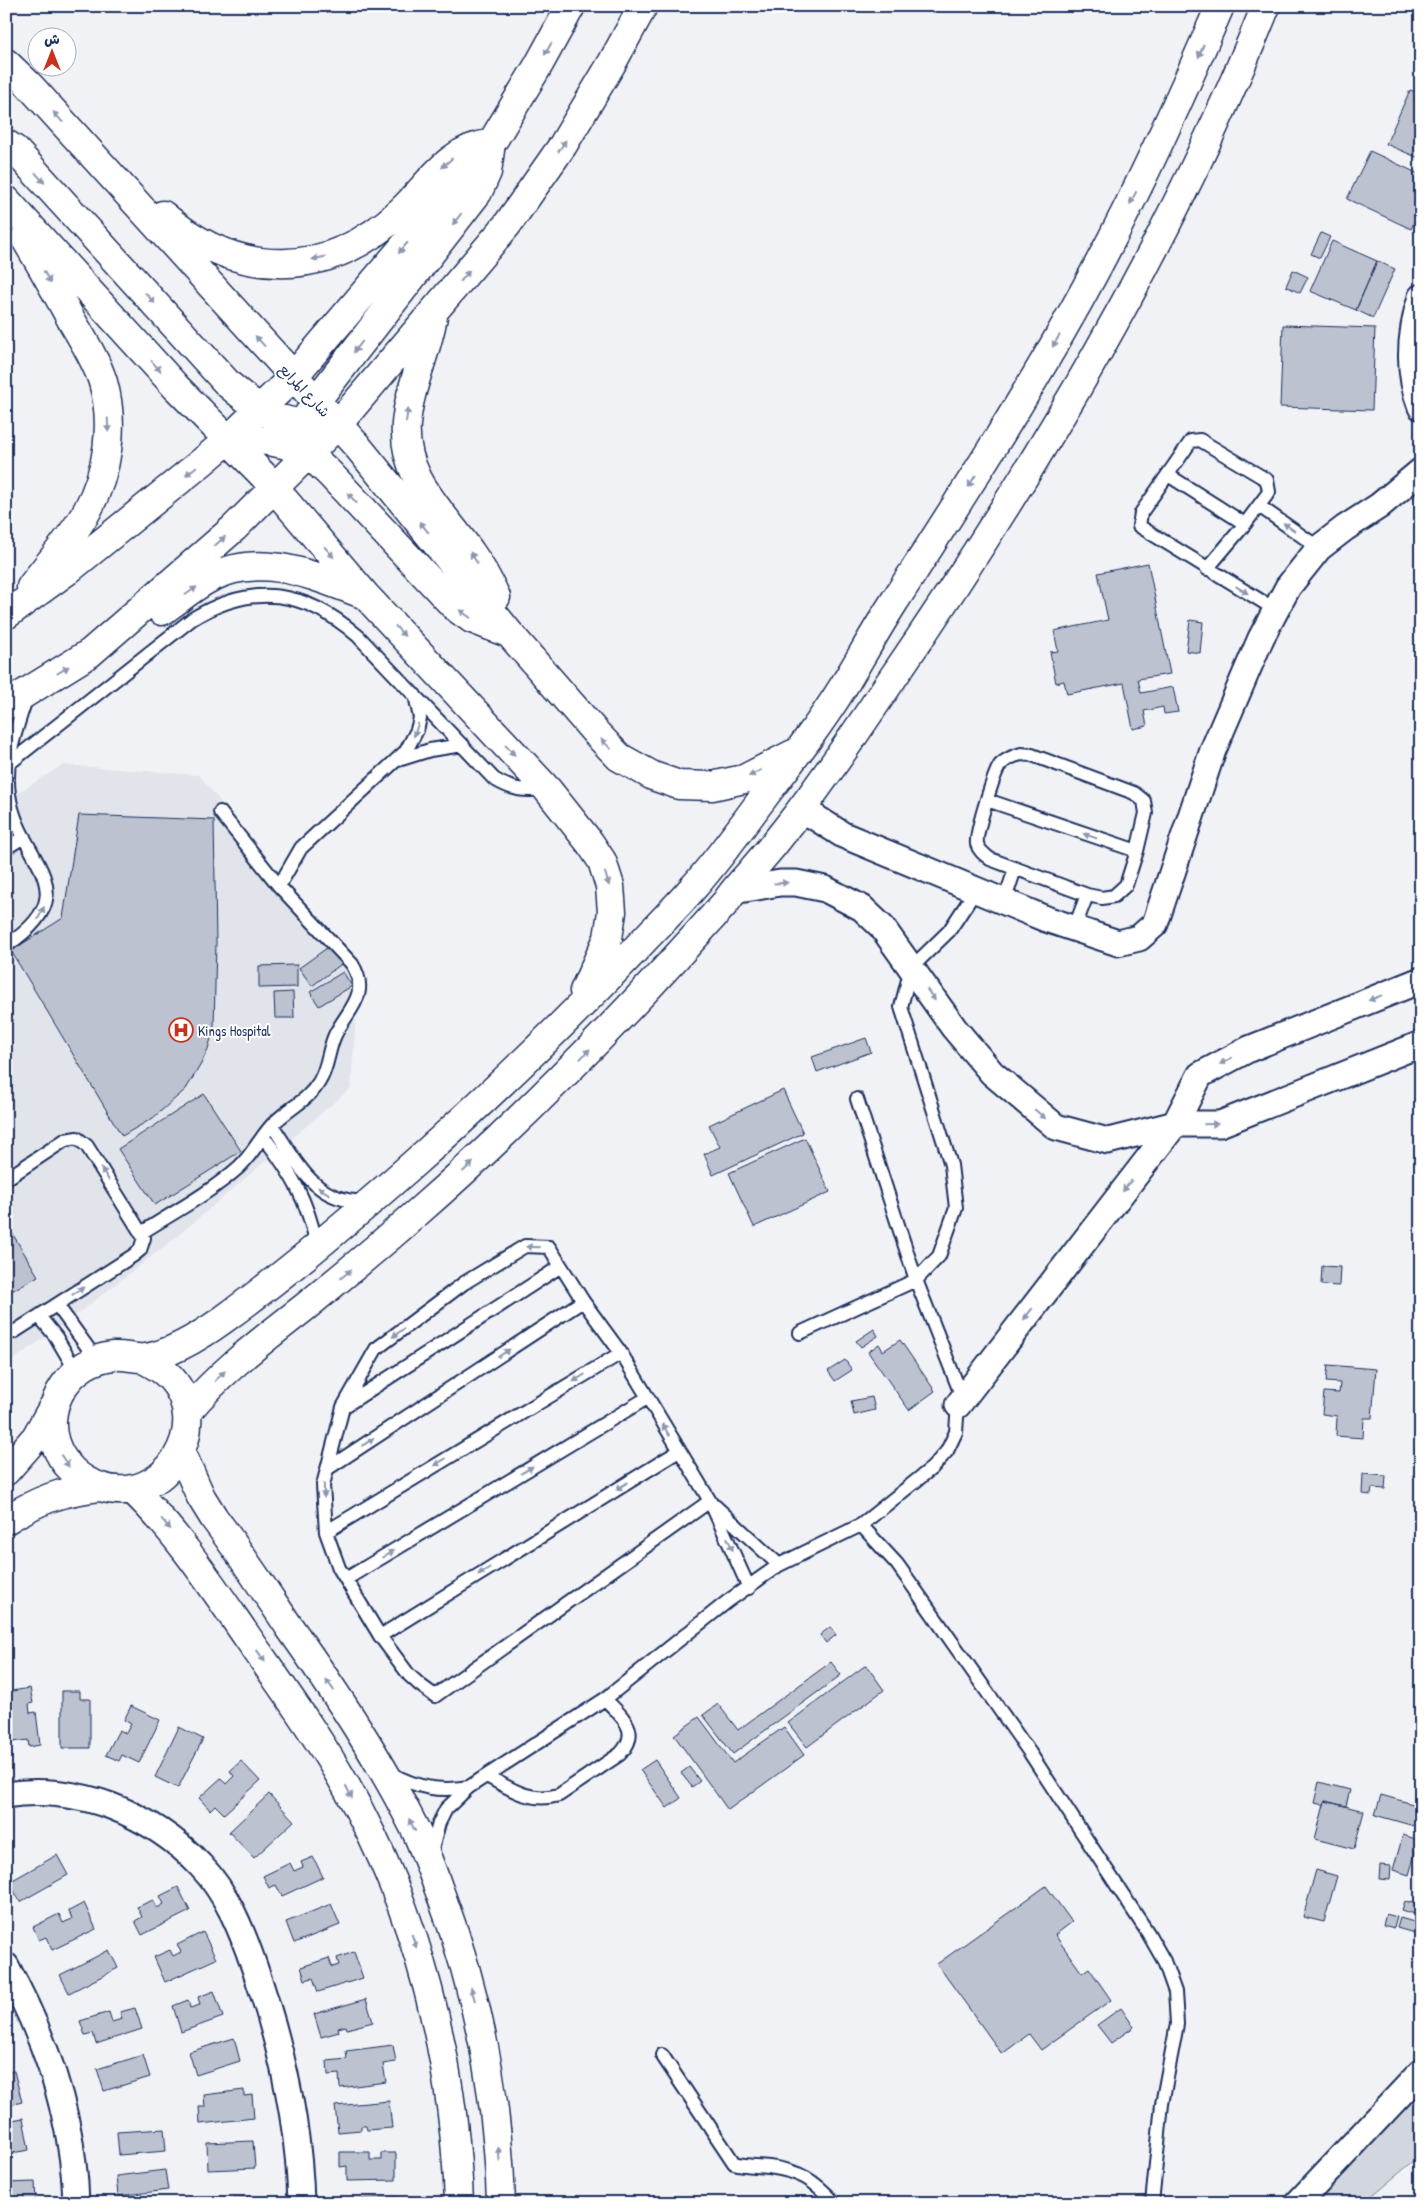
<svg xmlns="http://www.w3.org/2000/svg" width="1427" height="2209" font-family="'Patrick Hand','Playpen Sans Arabic',sans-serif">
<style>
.built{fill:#e1e4ea}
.green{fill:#d2d6df;stroke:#76829e}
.building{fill:#bcc2d0;stroke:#1b2f5e}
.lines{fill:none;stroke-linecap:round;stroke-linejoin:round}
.lane-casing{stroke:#1b2f5e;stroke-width:16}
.street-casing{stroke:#1b2f5e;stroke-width:29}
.secondary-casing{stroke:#1b2f5e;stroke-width:31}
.lane{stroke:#fff;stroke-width:12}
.street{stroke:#fff;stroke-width:25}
.secondary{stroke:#fff;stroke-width:28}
.oneway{fill:#8d97ae}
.labels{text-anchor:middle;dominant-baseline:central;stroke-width:4;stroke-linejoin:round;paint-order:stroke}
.street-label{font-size:14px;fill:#1b2f5e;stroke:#fff}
.poi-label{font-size:14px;fill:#1b2f5e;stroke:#fff;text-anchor:start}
</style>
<rect width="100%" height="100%" fill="#f1f2f5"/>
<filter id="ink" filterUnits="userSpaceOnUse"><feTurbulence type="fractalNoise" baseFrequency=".02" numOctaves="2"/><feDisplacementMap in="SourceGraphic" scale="10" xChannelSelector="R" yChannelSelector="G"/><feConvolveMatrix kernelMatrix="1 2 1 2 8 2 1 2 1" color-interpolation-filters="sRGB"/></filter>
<g filter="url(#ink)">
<path class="built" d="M 63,765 L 199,775 L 359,973 L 351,1088 L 174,1239 L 76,1315 L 6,1365 L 6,800 Z"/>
<path class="green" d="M 1409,2089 L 1421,2113 L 1421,2155 L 1363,2203 L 1291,2203 Z"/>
<path class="building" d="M 1410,90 L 1421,94 L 1421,159 L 1386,144 Z
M 1370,151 L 1421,175 L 1421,208 L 1411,229 L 1347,199 Z
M 1321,233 L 1330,237 L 1320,258 L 1311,254 Z
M 1332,241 L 1377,261 L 1356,310 L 1310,291 Z
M 1377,261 L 1395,269 L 1373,318 L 1356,310 Z
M 1293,270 L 1308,277 L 1300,293 L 1286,286 Z
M 1283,325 L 1375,328 L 1372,410 L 1280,407 Z
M 1148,563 L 1170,674 L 1138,679 L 1141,693 L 1173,687 L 1178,712 L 1164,714 L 1163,707 L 1144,711 L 1147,726 L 1133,729 L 1124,683 L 1067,694 L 1064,681 L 1056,683 L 1050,652 L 1058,651 L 1054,631 L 1108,620 L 1098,573 Z
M 1190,620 L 1203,622 L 1200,653 L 1186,651 Z
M 79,815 L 214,820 L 216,942 L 214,1028 L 208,1049 L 201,1064 L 186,1089 L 153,1118 L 122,1136 L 11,951 L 63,918 Z
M 331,945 L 344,962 L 312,986 L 299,968 Z
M 297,965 L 297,987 L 259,988 L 259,966 Z
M 343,972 L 352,986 L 319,1006 L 310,992 Z
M 293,992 L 294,1018 L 275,1018 L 274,993 Z
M 866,1038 L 871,1052 L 817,1072 L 812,1057 Z
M 783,1090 L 803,1133 L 713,1175 L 704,1154 L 720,1147 L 709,1125 Z
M 204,1094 L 241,1151 L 155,1205 L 118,1149 Z
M 805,1138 L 830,1192 L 754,1227 L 729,1173 Z
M 12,1233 L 38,1276 L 10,1292 L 6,1287 L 6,1237 Z
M 1322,1266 L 1340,1267 L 1339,1286 L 1321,1285 Z
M 874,1329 L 878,1336 L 861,1347 L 856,1341 Z
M 900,1340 L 935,1391 L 909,1410 L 868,1352 L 879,1344 L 883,1351 Z
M 845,1360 L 852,1370 L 835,1381 L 828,1371 Z
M 1328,1365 L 1376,1369 L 1372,1418 L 1364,1418 L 1363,1438 L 1336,1436 L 1337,1416 L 1322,1414 L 1324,1392 L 1339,1393 L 1340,1383 L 1326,1382 Z
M 872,1397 L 875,1410 L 854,1415 L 851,1401 Z
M 1363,1474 L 1386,1476 L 1385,1489 L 1372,1488 L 1371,1495 L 1362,1494 Z
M 830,1627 L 836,1635 L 826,1643 L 820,1635 Z
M 831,1662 L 841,1675 L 733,1754 L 703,1715 L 718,1704 L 738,1730 Z
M 866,1665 L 884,1690 L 807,1747 L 788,1723 Z
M 30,1688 L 33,1703 L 29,1704 L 30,1713 L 36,1712 L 40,1745 L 29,1747 L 28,1740 L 12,1742 L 6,1713 L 6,1692 Z
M 62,1691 L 80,1691 L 80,1699 L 90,1699 L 90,1748 L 62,1748 Z
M 131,1706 L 160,1720 L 139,1763 L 122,1755 L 119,1761 L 106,1755 L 119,1730 L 126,1733 L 131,1724 L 124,1720 Z
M 699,1717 L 733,1763 L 784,1727 L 804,1755 L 728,1810 L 674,1735 Z
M 179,1727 L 203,1739 L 178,1788 L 155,1777 Z
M 655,1760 L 681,1798 L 667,1808 L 640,1770 Z
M 241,1761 L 260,1781 L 224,1814 L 215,1805 L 210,1810 L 199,1798 L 221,1778 L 226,1784 L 234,1776 L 230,1771 Z
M 689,1767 L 700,1781 L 692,1787 L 681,1773 Z
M 1319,1782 L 1350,1790 L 1346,1806 L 1325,1801 L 1324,1805 L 1314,1803 Z
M 269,1794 L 294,1821 L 254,1858 L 229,1832 Z
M 1381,1795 L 1420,1806 L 1414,1826 L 1375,1815 Z
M 1325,1801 L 1364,1811 L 1354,1849 L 1315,1839 Z
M 1403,1835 L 1419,1840 L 1409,1875 L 1393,1870 Z
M 57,1855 L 68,1875 L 20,1902 L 9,1882 Z
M 313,1857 L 323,1877 L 282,1896 L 276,1885 L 269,1888 L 263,1876 L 290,1863 L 294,1871 L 303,1867 L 301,1862 Z
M 1380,1865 L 1391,1866 L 1390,1880 L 1379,1879 Z
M 1316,1870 L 1337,1876 L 1324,1922 L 1303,1917 Z
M 1046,1886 L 1072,1922 L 1055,1935 L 1082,1973 L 1089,1968 L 1111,2000 L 1041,2050 L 1029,2034 L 1002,2054 L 937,1964 Z
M 178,1887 L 190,1911 L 142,1935 L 135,1921 L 142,1917 L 137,1907 L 153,1900 L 157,1908 L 164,1904 L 160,1896 Z
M 1405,1901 L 1421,1905 L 1421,1916 L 1402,1910 Z
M 84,1903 L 96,1929 L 52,1950 L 46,1937 L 39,1940 L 33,1927 L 59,1914 L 63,1923 L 72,1919 L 69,1911 Z
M 331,1904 L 340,1925 L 294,1943 L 286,1922 Z
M 1386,1914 L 1397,1917 L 1394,1928 L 1383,1925 Z
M 1400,1918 L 1421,1924 L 1421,1935 L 1397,1928 Z
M 203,1932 L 216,1959 L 165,1982 L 154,1957 L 170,1950 L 173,1956 L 181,1952 L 177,1945 Z
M 109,1950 L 118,1968 L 69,1993 L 60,1975 Z
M 354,1952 L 363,1978 L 318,1992 L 313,1978 L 305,1980 L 301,1967 L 329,1958 L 332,1967 L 339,1965 L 337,1958 Z
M 214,1991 L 223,2017 L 181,2032 L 173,2006 L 188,2000 L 190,2008 L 200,2005 L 198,1997 Z
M 366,1999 L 373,2022 L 347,2029 L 346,2026 L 338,2028 L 339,2032 L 321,2037 L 314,2014 Z
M 135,2008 L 142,2029 L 96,2044 L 93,2033 L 85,2035 L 80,2021 L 109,2012 L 112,2022 L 122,2019 L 120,2012 Z
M 1121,2008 L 1134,2027 L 1111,2043 L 1097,2025 Z
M 234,2038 L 240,2061 L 196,2075 L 189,2052 Z
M 393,2045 L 396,2062 L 383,2064 L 386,2082 L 340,2088 L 339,2074 L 328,2075 L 327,2061 L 347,2059 L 346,2051 Z
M 143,2055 L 150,2077 L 104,2091 L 97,2069 Z
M 14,2071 L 22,2102 L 6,2106 L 6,2073 Z
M 244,2090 L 244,2096 L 252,2095 L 254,2118 L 200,2124 L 199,2107 L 205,2107 L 204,2095 Z
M 389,2101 L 392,2128 L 367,2130 L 366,2126 L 361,2126 L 361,2130 L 338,2132 L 335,2106 Z
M 23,2118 L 29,2150 L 6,2154 L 6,2121 Z
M 164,2129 L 166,2151 L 119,2155 L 117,2132 Z
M 253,2141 L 255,2168 L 208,2170 L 207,2143 Z
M 340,2152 L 370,2152 L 370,2160 L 381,2160 L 381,2153 L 396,2153 L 396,2180 L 347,2181 L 347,2166 L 340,2167 Z
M 165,2170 L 168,2190 L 118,2196 L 116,2176 Z
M 35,2182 L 36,2203 L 6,2203 L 6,2183 Z
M 208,2197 L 225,2197 L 226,2203 L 208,2203 Z
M 234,2197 L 254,2197 L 254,2203 L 235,2203 Z
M 398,2197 L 398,2203 L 344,2203 L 344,2199 Z"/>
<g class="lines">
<g class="lane-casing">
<path id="lane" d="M 1168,475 L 1245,524 L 1207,569
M 1259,506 L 1319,548
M 1245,524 L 1269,492 L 1267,480 L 1200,440 L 1191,441 L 1141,513 L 1139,526 L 1276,610
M 1021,754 L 1032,755 L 1134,793 L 1144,801 L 1146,813 L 1137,851 L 1126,885 L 1114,896 L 1102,898 L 1087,895 L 990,859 C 985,855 979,851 977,844 C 975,834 994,773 1000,765 C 1006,759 1013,756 1021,754 Z
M 398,760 L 430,750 L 463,745
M 6,766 L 192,619 C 253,582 305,590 358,636 L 494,779 C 514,791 524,791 547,789
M 987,800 L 1137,851
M 220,812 L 279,886
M 6,848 L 24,837
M 1004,902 L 1015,869
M 1074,929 L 1087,895
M 6,946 C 91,890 18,861 9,794 C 4,760 17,727 27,696
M 272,1125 C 297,1162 314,1204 366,1201
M 263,1136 C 292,1174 307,1199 317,1246
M 6,1179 L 65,1140 L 77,1138 L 87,1146 L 144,1238 L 140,1250 L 134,1255 L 14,1332 L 6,1333
M 141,1233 C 174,1212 210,1193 239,1167 C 252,1155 260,1138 272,1125 C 287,1109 308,1101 319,1082 C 328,1068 328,1050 335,1035 C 348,1009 371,995 352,964 L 279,886 L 301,848 L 406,751 L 417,730 L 420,718 L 415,695
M 57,1305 L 96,1359
M 39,1316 L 56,1337 L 76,1371
M 800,1333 L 916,1280 L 939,1256 L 956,1208 L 951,1165 L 901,1007 L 911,968 L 949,931 L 976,890
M 345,1406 L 561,1266
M 327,1469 L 583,1301
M 710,1501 L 435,1696 L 420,1685 L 409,1675 L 380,1636 L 339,1568 L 326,1532 L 323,1485 L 343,1407 L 376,1349 L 464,1283 L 525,1246 L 549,1247 L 583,1301 L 621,1353 L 710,1501 L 749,1588
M 715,1506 L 779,1565
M 861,1525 L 897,1564 L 912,1585 L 1030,1753 L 1148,1933 L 1164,1961 L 1175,1992 L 1177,2024 L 1162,2104 L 1152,2203
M 326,1532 L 621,1353
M 346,1579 L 647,1398
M 380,1636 L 679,1451
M 390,1773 C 417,1788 439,1792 469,1787
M 487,1776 C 512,1790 531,1803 559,1795 L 620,1754 C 642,1731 622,1717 605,1699
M 431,1853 L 439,1823 L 446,1809 L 469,1787 L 605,1699 L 728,1601 L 779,1565 L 861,1525 L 932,1468 L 947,1451 L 956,1432 L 959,1389 L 916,1280 L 857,1099
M 662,2055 L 734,2163 C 749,2167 755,2165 769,2167 C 800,2171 814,2180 835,2203
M 1015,2203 L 1016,2203"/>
</g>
<g class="street-casing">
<path id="street" d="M 1421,297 C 1410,333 1407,372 1421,407
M 802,809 L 843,835 L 1046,919 L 1118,943 L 1139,938 L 1155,924 L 1213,750 L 1261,638 L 1288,587 L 1319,548 L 1345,528 L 1379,506 L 1421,471
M 733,891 L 780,883 L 796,883 L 825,889 L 862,908 L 882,927 L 954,1028 L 992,1073 L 1056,1127 L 1108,1141 L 1175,1124 L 1220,1124 L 1421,1044
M 958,1405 L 1175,1124 L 1200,1075 L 1249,1049 L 1421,980
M 6,1795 C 40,1789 78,1794 111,1806 C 145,1819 176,1839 201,1866 C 227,1893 242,1931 254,1966 C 281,2043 299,2121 301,2203
M 6,1966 C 46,2039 74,2119 76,2203
M 1298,2203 L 1421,2072"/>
</g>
<g class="secondary-casing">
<path id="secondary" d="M 6,63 L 29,85 L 358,447 L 509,633 L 596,733 L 619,757 L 653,776 L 679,785 L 712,786 L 744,779 L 793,754
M 6,144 L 15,150 L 228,384 C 265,416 288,429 338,424
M 6,200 L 176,387 L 263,475 L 366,596 L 547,789 L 590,843 L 602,861 L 610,886 L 612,912 L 608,938 L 584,991
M 163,215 C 238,280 328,280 401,211 C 429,185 448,149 489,144
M 25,238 C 41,265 57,293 72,321 C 83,340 96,360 103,382 C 115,424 108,472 87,511 C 72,538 49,562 31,587
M 433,316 C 427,353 409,387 406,424 C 402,479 444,513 471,553 C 481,567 489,582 496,597
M 307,417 L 316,401 L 478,192 L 487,172 L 490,150
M 229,439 C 273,440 297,440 330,474 L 455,607 L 472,619 L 508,633
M 162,611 C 178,600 193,587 210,578 C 261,551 314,576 363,594
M 6,615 L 67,571 L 202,462 L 229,439 L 293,377 L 491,144 L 538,66 L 571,6
M 6,705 L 90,653 L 234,528 L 338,424 L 507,225 L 563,145 L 612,63 L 643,6
M 143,1359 C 153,1364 162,1369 170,1377 C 215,1426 165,1507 101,1487 C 80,1481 62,1464 55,1443 C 42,1403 72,1360 113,1356 C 124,1355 135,1359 146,1358 C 174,1353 202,1335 224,1319 C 289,1272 351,1219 411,1166 C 488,1098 561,1027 632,953 C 652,931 673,911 692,889 C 719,859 742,826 766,794 C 793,759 820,724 843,687 C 860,659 876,630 894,602 C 953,510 1013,418 1067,322 C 1125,220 1174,114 1220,6
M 187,1412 C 221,1371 263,1340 305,1307 C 343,1276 381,1245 418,1212 C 528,1116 629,1011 726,902 C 734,889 744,880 753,869 C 767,853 780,837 793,820 C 827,776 858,729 890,682 C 1036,469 1169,247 1266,6
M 181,1452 L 201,1497 L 214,1518 C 241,1554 265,1591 290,1628 C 336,1693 380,1759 416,1831 C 426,1853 434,1876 442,1898 C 479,1997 498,2098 501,2203
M 6,1471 L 36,1437 L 53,1407
M 132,1489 C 178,1533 212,1586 248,1638 C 282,1687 317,1735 346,1786 C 418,1913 454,2058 459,2203
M 6,1520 C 38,1500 62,1491 99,1487"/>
</g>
<use href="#lane" class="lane"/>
<use href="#street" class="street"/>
<use href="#secondary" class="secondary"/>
</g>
<defs><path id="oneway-solid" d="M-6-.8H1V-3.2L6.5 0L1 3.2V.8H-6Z" transform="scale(1.25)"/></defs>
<g class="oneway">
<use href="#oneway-solid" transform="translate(548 49) rotate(119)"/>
<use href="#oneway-solid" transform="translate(1201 51) rotate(113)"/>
<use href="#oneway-solid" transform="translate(58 117) rotate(-132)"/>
<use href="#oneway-solid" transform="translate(562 146) rotate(-57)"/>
<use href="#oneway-solid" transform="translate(447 163) rotate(138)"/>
<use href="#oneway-solid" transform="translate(40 178) rotate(48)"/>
<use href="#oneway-solid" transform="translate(1133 198) rotate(117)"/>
<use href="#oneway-solid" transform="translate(457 219) rotate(128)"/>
<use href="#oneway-solid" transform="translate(403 248) rotate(130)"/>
<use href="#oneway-solid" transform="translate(319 258) rotate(168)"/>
<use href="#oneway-solid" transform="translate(465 276) rotate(-50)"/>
<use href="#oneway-solid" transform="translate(47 277) rotate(61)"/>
<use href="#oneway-solid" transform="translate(150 298) rotate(48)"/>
<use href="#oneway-solid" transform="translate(260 341) rotate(-132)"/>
<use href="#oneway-solid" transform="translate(1056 341) rotate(120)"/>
<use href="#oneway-solid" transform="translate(358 347) rotate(128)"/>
<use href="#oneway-solid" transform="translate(156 366) rotate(48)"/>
<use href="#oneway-solid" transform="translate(407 415) rotate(-82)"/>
<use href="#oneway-solid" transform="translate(108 425) rotate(88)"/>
<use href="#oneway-solid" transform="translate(191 471) rotate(141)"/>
<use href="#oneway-solid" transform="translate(972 481) rotate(122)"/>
<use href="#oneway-solid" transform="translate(352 498) rotate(-133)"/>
<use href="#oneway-solid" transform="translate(424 527) rotate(-129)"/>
<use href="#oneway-solid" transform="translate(1289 527) rotate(-145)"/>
<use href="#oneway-solid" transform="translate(220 541) rotate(-41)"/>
<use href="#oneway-solid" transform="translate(329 552) rotate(49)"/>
<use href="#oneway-solid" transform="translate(474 558) rotate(-123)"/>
<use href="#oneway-solid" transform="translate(1242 590) rotate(31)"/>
<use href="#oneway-solid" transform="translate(191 591) rotate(-35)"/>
<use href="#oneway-solid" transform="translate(465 614) rotate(-145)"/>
<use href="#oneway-solid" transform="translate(400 631) rotate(47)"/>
<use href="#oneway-solid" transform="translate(63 670) rotate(-32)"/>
<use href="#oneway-solid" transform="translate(416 730) rotate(108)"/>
<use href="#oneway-solid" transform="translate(606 744) rotate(-135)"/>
<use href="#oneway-solid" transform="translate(510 750) rotate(47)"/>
<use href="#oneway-solid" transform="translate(755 773) rotate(153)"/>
<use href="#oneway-solid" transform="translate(1090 836) rotate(-161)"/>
<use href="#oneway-solid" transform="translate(607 879) rotate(73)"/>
<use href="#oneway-solid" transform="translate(781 883) rotate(-4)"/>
<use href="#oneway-solid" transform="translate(41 913) rotate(-63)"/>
<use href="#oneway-solid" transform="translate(931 995) rotate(54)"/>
<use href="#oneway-solid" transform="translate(1375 998) rotate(158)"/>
<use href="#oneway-solid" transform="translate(585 1054) rotate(-46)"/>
<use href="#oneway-solid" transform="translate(1226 1061) rotate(152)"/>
<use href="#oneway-solid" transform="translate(1040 1114) rotate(40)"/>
<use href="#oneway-solid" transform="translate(1211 1124) rotate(-1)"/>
<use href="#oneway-solid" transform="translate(468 1167) rotate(-42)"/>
<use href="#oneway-solid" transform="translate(105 1174) rotate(-122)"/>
<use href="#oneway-solid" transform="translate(1127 1186) rotate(128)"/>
<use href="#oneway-solid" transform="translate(324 1191) rotate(-149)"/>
<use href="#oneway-solid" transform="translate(533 1247) rotate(-178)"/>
<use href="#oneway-solid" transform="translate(346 1274) rotate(-40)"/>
<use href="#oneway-solid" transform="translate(78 1291) rotate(-33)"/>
<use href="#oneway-solid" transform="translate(1028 1314) rotate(128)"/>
<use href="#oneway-solid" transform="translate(398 1333) rotate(143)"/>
<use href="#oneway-solid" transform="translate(504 1353) rotate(-33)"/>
<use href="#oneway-solid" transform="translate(220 1376) rotate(-44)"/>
<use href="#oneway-solid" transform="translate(579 1378) rotate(149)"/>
<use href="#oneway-solid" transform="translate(666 1430) rotate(-121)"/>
<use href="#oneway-solid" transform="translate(368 1442) rotate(-33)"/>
<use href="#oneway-solid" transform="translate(65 1461) rotate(55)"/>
<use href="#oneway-solid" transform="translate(440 1462) rotate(149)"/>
<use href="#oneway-solid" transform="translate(527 1470) rotate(-31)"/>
<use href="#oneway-solid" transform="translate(622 1486) rotate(148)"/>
<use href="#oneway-solid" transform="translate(324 1491) rotate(89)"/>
<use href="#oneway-solid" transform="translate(166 1524) rotate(49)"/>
<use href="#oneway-solid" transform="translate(730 1544) rotate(66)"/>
<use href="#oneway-solid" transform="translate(388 1554) rotate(-31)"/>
<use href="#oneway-solid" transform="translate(484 1571) rotate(148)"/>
<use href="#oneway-solid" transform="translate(261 1656) rotate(55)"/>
<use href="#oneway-solid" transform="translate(330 1685) rotate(-125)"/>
<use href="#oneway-solid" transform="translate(349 1792) rotate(63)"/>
<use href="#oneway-solid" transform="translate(412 1825) rotate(-117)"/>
<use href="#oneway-solid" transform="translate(414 1941) rotate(71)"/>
<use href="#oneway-solid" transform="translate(473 1994) rotate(-106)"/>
<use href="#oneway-solid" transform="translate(499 2154) rotate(-95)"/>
</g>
</g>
<defs>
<g id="hospital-ring" transform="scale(1.25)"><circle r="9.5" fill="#fff" stroke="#c8321e" stroke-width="1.5"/><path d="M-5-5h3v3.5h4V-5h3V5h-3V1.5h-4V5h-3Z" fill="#c8321e"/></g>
</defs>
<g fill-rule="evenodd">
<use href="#hospital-ring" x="181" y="1030"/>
</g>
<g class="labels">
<g class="street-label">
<text transform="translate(305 390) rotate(47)">شارع المرابع</text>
</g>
<g class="poi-label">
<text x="198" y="1030">Kings Hospital</text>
</g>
</g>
<rect width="1427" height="2209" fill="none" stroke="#fff" stroke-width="25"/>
<rect x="12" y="12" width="1402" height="2184" fill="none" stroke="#1b2f5e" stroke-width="2" filter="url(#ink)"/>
<g transform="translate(52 52)"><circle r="24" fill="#ffffff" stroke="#a4acbf"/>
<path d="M0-4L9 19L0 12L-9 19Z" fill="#c8321e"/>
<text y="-8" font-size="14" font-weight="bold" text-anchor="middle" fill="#1b2f5e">ش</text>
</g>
</svg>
